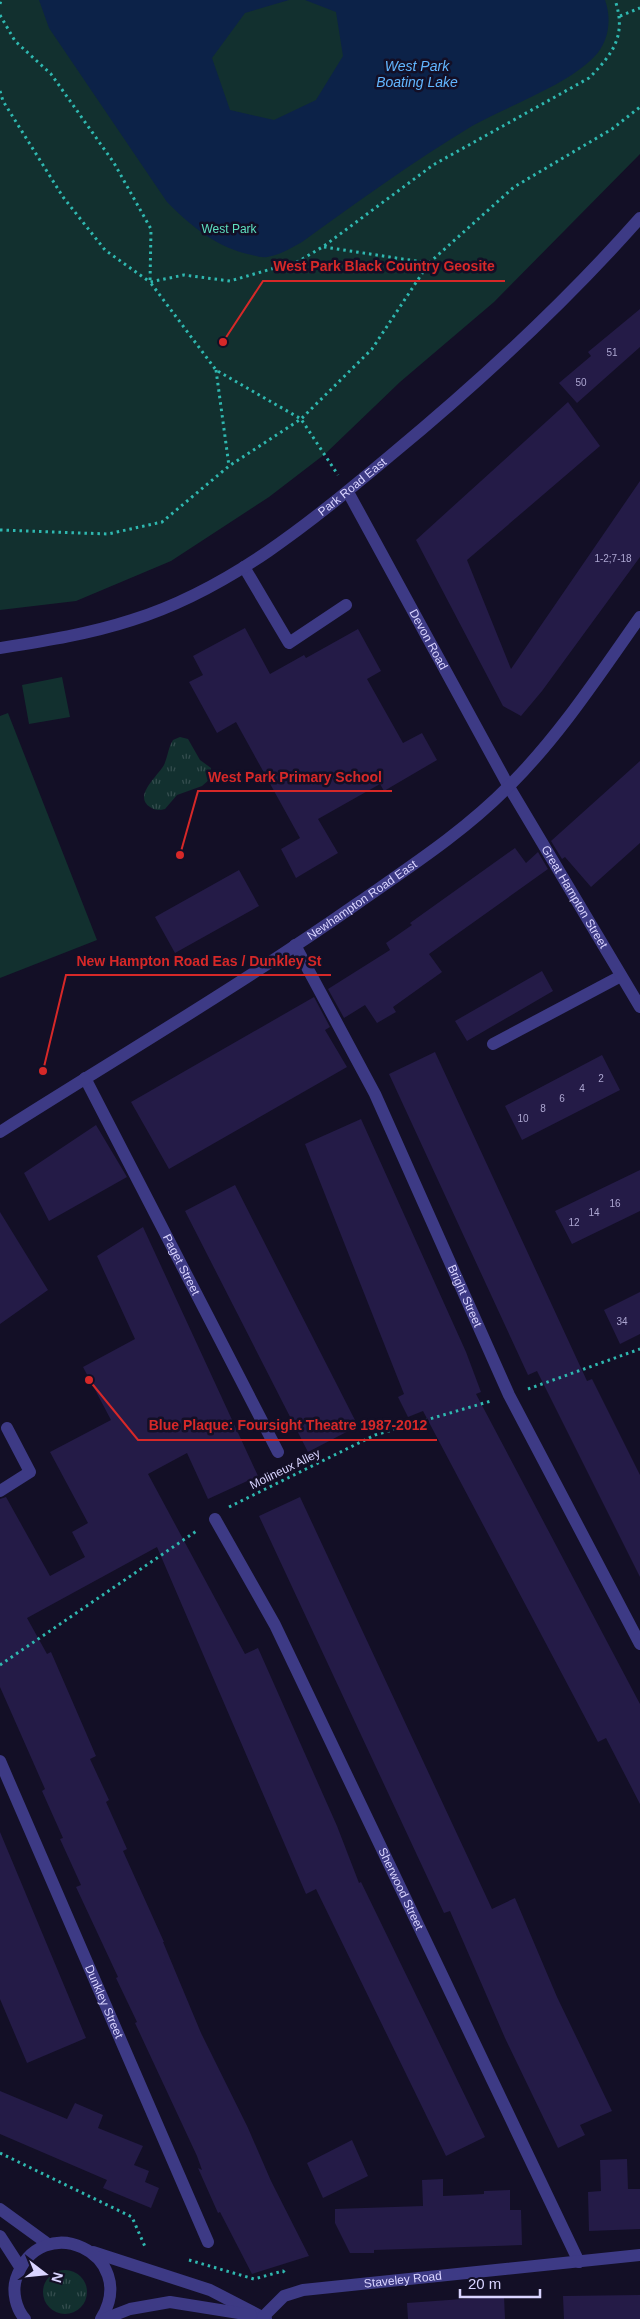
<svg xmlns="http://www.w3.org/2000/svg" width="640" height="2319" font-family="Helvetica,sans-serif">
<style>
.grass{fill:url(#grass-tufts)}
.park{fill:#12302f}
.water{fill:#0c2248}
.building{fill:#241b47}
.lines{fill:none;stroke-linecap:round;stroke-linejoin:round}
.path{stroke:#2fb8b0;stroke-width:3;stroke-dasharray:2.5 4;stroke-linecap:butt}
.service{stroke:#3d3a85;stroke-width:12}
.minor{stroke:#3d3a85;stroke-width:12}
.tertiary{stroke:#3d3a85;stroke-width:12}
.labels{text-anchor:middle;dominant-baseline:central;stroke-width:5;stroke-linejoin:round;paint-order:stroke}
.number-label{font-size:10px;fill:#aca6d1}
.park-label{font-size:12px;fill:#5fe0c0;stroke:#130f26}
.street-label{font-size:12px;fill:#d9d4ff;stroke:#130f26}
.water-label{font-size:14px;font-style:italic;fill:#62b6ff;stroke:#130f26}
.leader{fill:none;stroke:#d62828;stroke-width:2}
.callout-dot{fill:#d62828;stroke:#130f26;stroke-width:2}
.callout-label{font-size:14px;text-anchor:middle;font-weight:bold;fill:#d62828;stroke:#130f26;stroke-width:5;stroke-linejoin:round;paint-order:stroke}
</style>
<defs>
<pattern id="grass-tufts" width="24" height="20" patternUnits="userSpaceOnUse" patternTransform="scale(1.25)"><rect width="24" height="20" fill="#12302f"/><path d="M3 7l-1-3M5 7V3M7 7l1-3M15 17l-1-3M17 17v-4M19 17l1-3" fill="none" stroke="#344d4e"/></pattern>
</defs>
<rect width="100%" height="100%" fill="#130f26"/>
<path class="grass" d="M 180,737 L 188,739 L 200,760 L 211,768 L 210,779 L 202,786 L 177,795 L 165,809 C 159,811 154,810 150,807 C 133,796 157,777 164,765 C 168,756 168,748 173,740 Z
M43 2292a22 22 0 1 1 44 0a22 22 0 1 1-44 0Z"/>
<path class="park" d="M 0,0 L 640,0 L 640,154 L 494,302 L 400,382 L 325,454 L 269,497 L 171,561 L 76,601 L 0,610 Z
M 62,677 L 70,717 L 29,724 L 22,685 Z
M 8,713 L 97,940 L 0,978 L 0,716 Z"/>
<path class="water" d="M 39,0 L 289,0 L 245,13 L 212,58 L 230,110 L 274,120 L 316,100 L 343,56 L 336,12 L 305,0 L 605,0 C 612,19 609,42 594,57 C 567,85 508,106 472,126 C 414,161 357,202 302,242 C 291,248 280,255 267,257 C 262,258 256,256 252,255 C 217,248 191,226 167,202 L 49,28 Z"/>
<path class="building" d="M 640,309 L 640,347 L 577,403 L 559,383 L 591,356 L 588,352 Z
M 568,402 L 600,446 L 467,560 L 511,669 L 640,481 L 640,557 L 542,691 L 521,716 L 503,706 L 416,540 Z
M 245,628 L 270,674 L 304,655 L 306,658 L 358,629 L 381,671 L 367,679 L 403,743 L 422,733 L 437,760 L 384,791 L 380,784 L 318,819 L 338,853 L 296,878 L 281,849 L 300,838 L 236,722 L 217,733 L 189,682 L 203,675 L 193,656 Z
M 640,761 L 640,843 L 591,887 L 565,857 L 562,859 L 551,841 Z
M 515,848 L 526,863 L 538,852 L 548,869 L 429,954 L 442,972 L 393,1007 L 396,1012 L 377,1023 L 365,1005 L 344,1018 L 328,989 L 390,950 L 386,943 L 412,925 L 410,923 Z
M 239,870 L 259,906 L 175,953 L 155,917 Z
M 542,971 L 553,991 L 467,1041 L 455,1021 Z
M 314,997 L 330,1027 L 325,1030 L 347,1067 L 169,1169 L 131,1102 Z
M 435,1052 L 587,1381 L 592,1379 L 640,1475 L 640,1577 L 537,1371 L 528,1375 L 389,1074 Z
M 602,1055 L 620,1090 L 522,1140 L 505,1106 Z
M 361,1119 L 466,1352 L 481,1392 L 476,1394 L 640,1704 L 640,1804 L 606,1738 L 598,1742 L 423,1411 L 408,1417 L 398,1397 L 404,1394 L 305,1144 Z
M 96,1125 L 127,1177 L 49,1221 L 24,1173 Z
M 640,1170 L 640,1211 L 572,1244 L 555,1211 Z
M 235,1185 L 358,1426 L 308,1452 L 185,1211 Z
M 0,1212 L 48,1290 L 0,1324 Z
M 143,1227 L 258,1476 L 208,1499 L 187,1453 L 148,1474 L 245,1654 L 258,1648 L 337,1826 L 359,1883 L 361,1882 L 485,2137 L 446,2156 L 316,1889 L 306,1894 L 157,1547 L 27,1618 L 47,1654 L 51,1652 L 96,1756 L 90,1759 L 109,1800 L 106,1802 L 127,1849 L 123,1851 L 164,1942 L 163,1942 L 201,2033 L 248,2128 L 271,2181 L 309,2256 L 252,2274 L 220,2212 L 218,2213 L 198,2168 L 202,2170 L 197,2156 L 135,2023 L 137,2022 L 116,1978 L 118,1977 L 76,1887 L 81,1885 L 60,1839 L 63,1838 L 42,1791 L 45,1789 L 0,1687 L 0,1499 L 6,1497 L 50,1576 L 85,1557 L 72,1532 L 88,1523 L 50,1452 L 111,1420 L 83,1367 L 135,1339 L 97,1256 Z
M 640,1292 L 640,1334 L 620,1344 L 604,1310 Z
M 300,1497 L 492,1909 L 515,1898 L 557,1997 L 612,2111 L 580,2125 L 585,2135 L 558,2148 L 505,2038 L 450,1911 L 444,1913 L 259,1516 Z
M 0,1832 L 86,2038 L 27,2063 L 0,1999 Z
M 0,2091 L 67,2119 L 75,2103 L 103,2115 L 98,2128 L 143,2146 L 134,2165 L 149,2171 L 145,2182 L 159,2188 L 151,2208 L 103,2188 L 107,2180 L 0,2134 Z
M 352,2140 L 368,2176 L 323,2198 L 307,2163 Z
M 627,2159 L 628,2189 L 640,2189 L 640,2229 L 589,2231 L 588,2192 L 601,2191 L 600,2160 Z
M 443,2179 L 443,2196 L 484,2194 L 484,2191 L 510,2190 L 510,2210 L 521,2210 L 522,2245 L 374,2250 L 374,2253 L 350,2253 L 335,2223 L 335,2209 L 423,2206 L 422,2180 Z
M 640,2295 L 640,2319 L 564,2319 L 563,2296 Z
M 504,2296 L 505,2319 L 408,2319 L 407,2303 Z"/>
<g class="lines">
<path class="path" d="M 0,4 L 1,0
M 0,15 L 15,41 L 51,74 L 114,163 L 151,229 L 150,282 L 216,370 L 301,419 L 338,475
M 620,16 L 640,8
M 0,91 L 3,101 L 63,197 L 105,250 L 150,282 L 184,275 L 230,281 L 299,261 L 324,246 L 433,165 L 589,78 C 613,54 627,35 615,0
M 324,247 L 429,263
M 216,370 L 229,466
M 0,530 L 108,534 L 162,522 L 229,466 L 301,419 L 372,349 L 429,263 L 514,187 L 612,129 L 640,107
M 528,1389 L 640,1349
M 229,1507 L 375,1435 L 491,1401
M 0,1665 L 198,1530
M 0,2153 L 132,2217 L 146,2249
M 189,2260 L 254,2279 L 283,2271 L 287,2275"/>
<path class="service" d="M 244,567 L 289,643 L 346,605
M 493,1044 L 621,976
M 0,1491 L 30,1472 L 7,1428"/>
<g class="minor">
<path id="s1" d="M 348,492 L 509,787 L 640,1007"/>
<path id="s2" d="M 0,648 C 44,641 89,634 132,620 C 231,589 312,521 391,455 C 478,383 565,303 640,218"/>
<path id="s3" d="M 295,945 L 375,1094 L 509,1395 L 640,1644"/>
<path id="s4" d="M 85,1078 L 278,1452"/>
<path id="s5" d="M 215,1519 L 275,1625 L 579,2262"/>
<path id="s6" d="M 0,1761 L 208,2242"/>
</g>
<g class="tertiary">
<path id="s7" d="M 0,1132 C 120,1056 242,984 358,903 C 411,866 465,831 510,785 C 560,735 599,675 640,617"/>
<path d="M 0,2209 L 48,2244"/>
<path d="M 0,2236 L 20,2267"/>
<path d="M 93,2252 L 210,2290 L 266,2319"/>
<path id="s8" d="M 263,2317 L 284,2296 L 303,2290 L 640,2255"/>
<path d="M 25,2319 C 16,2309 12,2292 16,2279 C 40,2207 141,2254 101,2319"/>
<path d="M 104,2319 L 130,2309 L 170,2302 L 251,2315"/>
</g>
</g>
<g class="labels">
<g class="number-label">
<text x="612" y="352">51</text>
<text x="581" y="382">50</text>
<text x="613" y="558">1-2;7-18</text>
<text x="601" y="1078">2</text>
<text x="582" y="1088">4</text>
<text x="562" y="1098">6</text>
<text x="543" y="1108">8</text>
<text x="523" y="1118">10</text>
<text x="615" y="1203">16</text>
<text x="594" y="1212">14</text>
<text x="574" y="1222">12</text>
<text x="622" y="1321">34</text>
</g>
<g class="park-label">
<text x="229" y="229">West Park</text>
</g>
<g class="street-label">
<text stroke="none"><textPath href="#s2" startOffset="394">Park Road East</textPath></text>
<text stroke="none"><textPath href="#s1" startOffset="168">Devon Road</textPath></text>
<text stroke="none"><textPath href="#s1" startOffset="464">Great Hampton Street</textPath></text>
<text stroke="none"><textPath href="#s7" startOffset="430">Newhampton Road East</textPath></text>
<text stroke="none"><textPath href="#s4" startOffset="210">Paget Street</textPath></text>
<text stroke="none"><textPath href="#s3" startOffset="390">Bright Street</textPath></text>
<text transform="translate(285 1469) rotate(-26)">Molineux Alley</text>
<text stroke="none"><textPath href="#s5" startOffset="414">Sherwood Street</textPath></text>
<text stroke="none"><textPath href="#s6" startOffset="262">Dunkley Street</textPath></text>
<text stroke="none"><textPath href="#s8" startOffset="150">Staveley Road</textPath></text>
</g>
<g class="water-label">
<text x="417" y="66">West Park<tspan x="417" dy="16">Boating Lake</tspan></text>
</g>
</g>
<path class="leader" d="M223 342L263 281H505M180 855L198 791H392M43 1071L66 975H331M89 1380L138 1440H437"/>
<g class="callout-dot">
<circle cx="223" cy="342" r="5"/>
<circle cx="180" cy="855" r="5"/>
<circle cx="43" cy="1071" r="5"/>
<circle cx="89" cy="1380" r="5"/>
</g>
<g class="callout-label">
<text x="384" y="271">West Park Black Country Geosite</text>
<text x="295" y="782">West Park Primary School</text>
<text x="199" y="966">New Hampton Road Eas / Dunkley St</text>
<text x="288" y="1430">Blue Plaque: Foursight Theatre 1987-2012</text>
</g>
<g transform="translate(45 2274) rotate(106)" stroke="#130f26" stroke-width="4" paint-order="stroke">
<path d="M0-4L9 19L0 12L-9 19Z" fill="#d9d4ff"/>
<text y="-8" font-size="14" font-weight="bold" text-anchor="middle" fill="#d9d4ff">N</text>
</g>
<path d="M460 2289v8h80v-8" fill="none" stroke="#d9d4ff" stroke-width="2.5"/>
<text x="468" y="2289" font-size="15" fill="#d9d4ff" stroke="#130f26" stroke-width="4" paint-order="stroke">20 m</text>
</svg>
